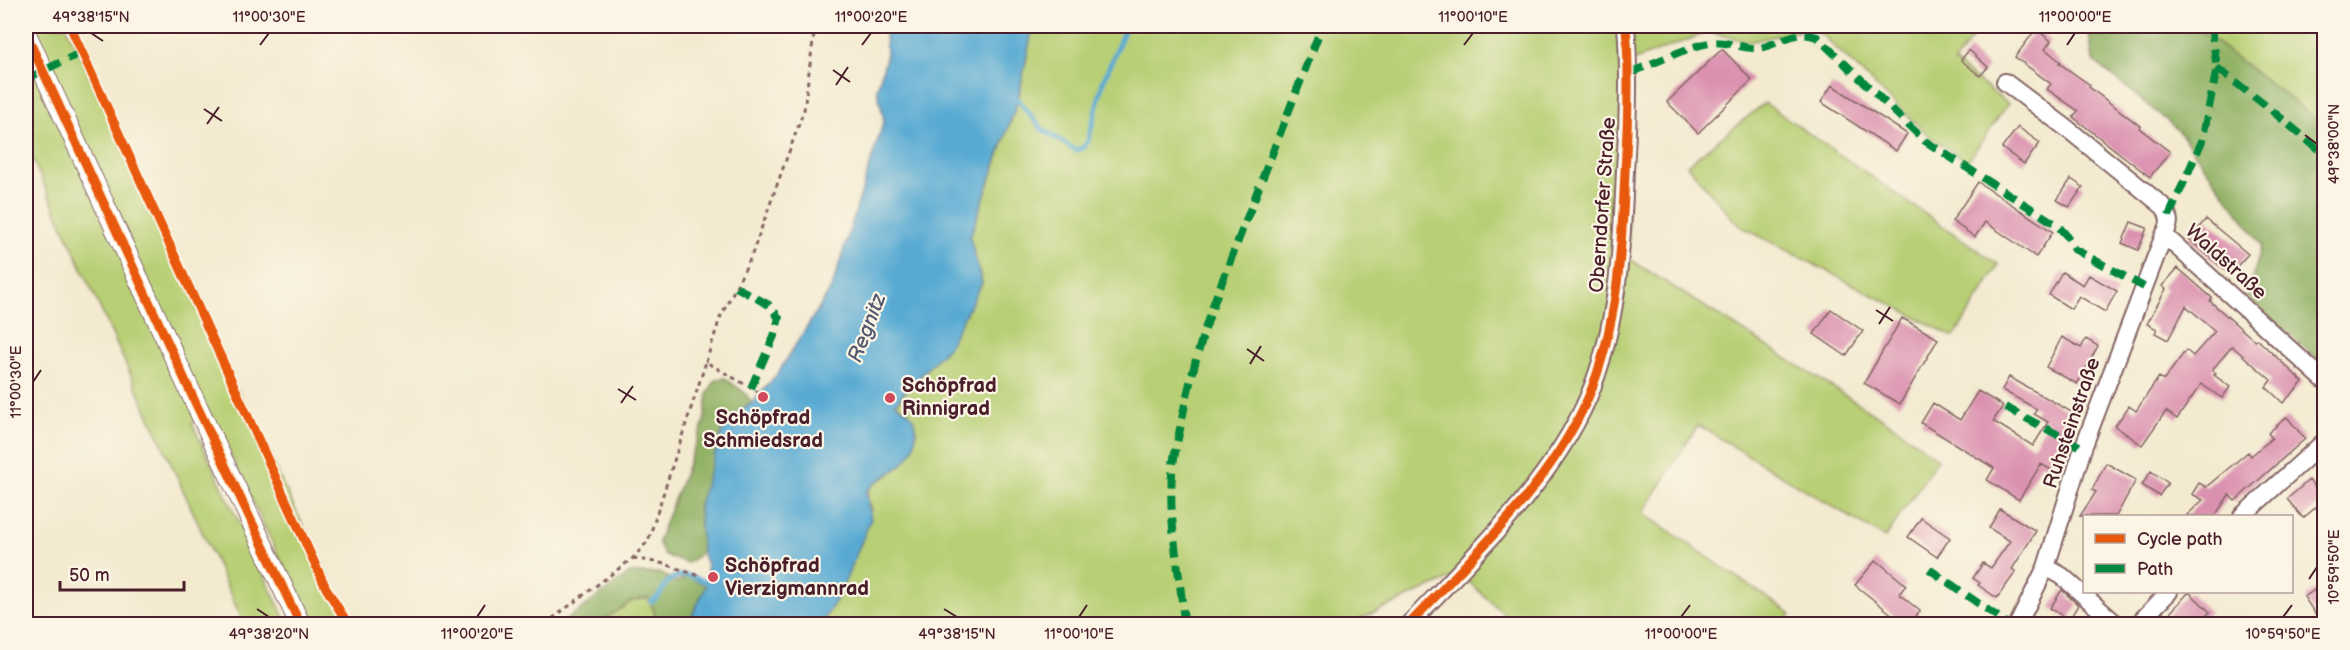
<svg xmlns="http://www.w3.org/2000/svg" width="2350" height="650" font-family="'Balsamiq Sans',sans-serif">
<style>
.green{fill:#b8cf74;stroke:#817750;stroke-width:1.5}
.forest{fill:#92b266;stroke:#6e6848;stroke-width:1.5}
.water{fill:#58aad3;stroke:#51647f;stroke-width:1.5}
.lines{fill:none;stroke-linecap:round;stroke-linejoin:round}
.stream{stroke:#58aad3;stroke-width:5}
.building{fill:#da90af}
.service-casing{stroke:#856665;stroke-width:11}
.minor-casing{stroke:#856665;stroke-width:20}
.tertiary-casing{stroke:#856665;stroke-width:22}
.path{stroke:#856665;stroke-width:3;stroke-dasharray:4.5 4.5;stroke-linecap:butt}
.service{stroke:#fff;stroke-width:8}
.minor{stroke:#fff;stroke-width:16}
.tertiary{stroke:#fff;stroke-width:20}
.quiet{stroke:#00873e;stroke-width:8;stroke-dasharray:15 8;stroke-linecap:butt}
.cycleway-casing{stroke:#fcf5e5;stroke-width:13}
.cycleway{stroke:#e8590c;stroke-width:9}
.ticks{fill:none;stroke:#4a1f2b;stroke-width:2}
.poi-dot{fill:#d1495b;stroke:#fcf5e5;stroke-width:2}
.labels{text-anchor:middle;dominant-baseline:central;stroke-width:4.5;stroke-linejoin:round;paint-order:stroke}
.street-label{font-size:20px;fill:#4a1f2b;stroke:#fcf5e5}
.poi-label{font-size:20px;font-weight:bold;fill:#4a1f2b;stroke:#fcf5e5;text-anchor:start}
.water-label{font-size:21px;font-style:italic;fill:#50576e;stroke:#fcf5e5}
.neatline{fill:none;stroke:#4a1f2b;stroke-width:2}
.ticks-label{font-size:15px;text-anchor:middle;fill:#4a1f2b}
</style>
<rect width="100%" height="100%" fill="#fcf5e5"/>
<filter id="ink" filterUnits="userSpaceOnUse"><feTurbulence type="fractalNoise" baseFrequency=".0167" numOctaves="2"/><feDisplacementMap in="SourceGraphic" scale="12" xChannelSelector="R" yChannelSelector="G"/><feConvolveMatrix kernelMatrix="1 2 1 2 8 2 1 2 1" color-interpolation-filters="sRGB"/></filter>
<filter id="wash" filterUnits="userSpaceOnUse"><feTurbulence type="fractalNoise" baseFrequency=".008" numOctaves="4" result="noise"/><feDisplacementMap in="SourceGraphic" scale="24" xChannelSelector="R" yChannelSelector="G"/><feGaussianBlur stdDeviation="1.35" result="paint"/><feColorMatrix in="noise" values="0 0 0 0 0 0 0 0 0 0 0 0 0 0 0 0 0 1.4 0 .05"/><feComposite in="paint" operator="in"/></filter>
<g filter="url(#wash)">
<rect width="100%" height="100%" fill="#f3ead0"/>
<path class="green" d="M 26,26 L 66,26 L 242,400 L 351,624 L 311,624 L 211,414 L 192,423 L 287,624 L 244,624 L 26,145 Z
M 1033,26 L 1981,26 L 1954,62 L 2008,104 L 1967,162 L 1929,136 L 1821,34 L 1809,29 L 1749,42 L 1708,32 L 1624,64 L 1629,259 L 1897,428 L 1938,459 L 1885,538 L 1698,425 L 1643,513 L 1791,614 L 1784,624 L 1515,624 L 1460,574 L 1349,624 L 821,624 L 840,594 L 871,510 C 862,488 871,485 889,475 L 908,410 L 896,405 L 982,283 L 970,237 L 1018,100 Z
M 2195,26 L 2324,26 L 2324,125 Z
M 1765,103 L 1999,265 L 1954,337 L 1738,225 L 1687,165 Z
M 649,598 L 655,613 L 652,624 L 598,624 L 632,601 Z"/>
<path class="forest" d="M 2097,26 L 2195,26 L 2324,125 L 2324,365 L 2247,297 L 2262,245 L 2178,130 L 2093,60 L 2089,33 Z
M 725,378 L 745,393 L 752,403 L 745,407 L 699,505 L 702,552 L 688,563 L 664,555 L 658,541 L 704,423 L 708,393 L 716,379 Z
M 630,573 L 660,573 L 676,582 L 689,576 L 706,586 L 688,624 L 652,624 L 655,613 L 648,598 L 632,601 L 598,624 L 561,624 Z"/>
<path class="water" d="M 885,26 L 1033,26 L 1018,100 L 970,237 L 982,283 L 948,347 L 902,395 L 896,404 C 909,412 916,416 916,432 C 916,469 884,470 866,492 L 871,519 L 840,594 L 821,624 L 688,624 L 706,586 L 707,565 L 702,552 L 699,505 L 722,432 L 729,421 L 745,407 L 752,403 L 778,373 L 832,287 L 884,120 L 877,89 L 886,58 Z"/>
<g class="lines">
<path class="stream" d="M 1018,100 L 1042,129 L 1075,150 L 1083,148 L 1088,141 L 1103,82 L 1126,26
M 651,602 C 663,596 662,585 670,580 C 682,571 695,577 708,583"/>
</g>
<g id="blocks">
<path class="building" d="M 2036,29 L 2051,41 L 2045,49 L 2061,62 L 2059,63 L 2090,85 L 2089,87 L 2140,126 L 2139,128 L 2170,152 L 2150,177 L 2073,117 L 2078,111 L 2047,89 L 2051,84 L 2015,57 Z
M 1722,49 L 1752,80 L 1698,133 L 1667,102 Z
M 1969,50 L 1988,67 L 1980,76 L 1961,60 Z
M 1832,85 L 1907,134 L 1896,151 L 1821,102 Z
M 2018,127 L 2040,143 L 2024,164 L 2002,148 Z
M 2071,179 L 2083,187 L 2069,207 L 2057,200 Z
M 1978,182 L 2053,232 L 2036,257 L 1985,222 L 1975,237 L 1952,221 Z
M 2206,219 L 2248,254 L 2230,274 L 2189,239 Z
M 2131,222 L 2147,228 L 2138,250 L 2122,243 Z
M 2178,268 L 2212,298 L 2210,301 L 2255,341 L 2257,339 L 2303,382 L 2283,403 L 2266,387 L 2271,380 L 2232,346 L 2212,370 L 2216,373 L 2214,375 L 2230,387 L 2222,398 L 2201,384 L 2177,419 L 2166,411 L 2142,445 L 2115,426 L 2129,406 L 2136,411 L 2159,377 L 2164,380 L 2186,350 L 2193,356 L 2215,331 L 2186,306 L 2168,340 L 2155,333 L 2157,329 L 2147,324 L 2166,289 L 2162,286 Z
M 2062,272 L 2083,285 L 2089,275 L 2117,291 L 2105,312 L 2079,296 L 2071,309 L 2049,295 Z
M 1831,309 L 1863,331 L 1846,356 L 1814,334 Z
M 1902,318 L 1938,339 L 1900,404 L 1864,383 Z
M 2062,337 L 2081,348 L 2086,339 L 2098,346 L 2077,384 L 2046,367 Z
M 2009,377 L 2077,415 L 2060,446 L 2066,450 L 2053,471 L 2041,464 L 2019,500 L 1987,480 L 1994,468 L 1921,423 L 1933,403 L 1960,420 L 1978,391 L 2003,406 L 1993,421 L 2033,446 L 2048,422 L 2034,414 L 2037,409 L 2002,390 Z
M 2287,417 L 2305,439 L 2235,501 L 2229,495 L 2215,516 L 2186,516 L 2203,500 L 2192,494 L 2199,483 L 2206,487 L 2248,452 L 2251,456 L 2272,438 L 2268,433 Z
M 2106,463 L 2136,480 L 2116,516 L 2080,516 L 2096,492 L 2092,490 Z
M 2151,471 L 2168,483 L 2159,496 L 2142,485 Z
M 2309,480 L 2325,500 L 2303,518 L 2287,499 Z
M 2000,509 L 2036,531 L 2012,569 L 2016,572 L 1997,598 L 1978,585 L 1980,583 L 1973,578 L 1983,563 L 1991,568 L 2010,541 L 1989,528 Z
M 1921,518 L 1950,538 L 1937,557 L 1908,537 Z
M 1876,560 L 1906,585 L 1899,594 L 1920,611 L 1910,624 L 1904,624 L 1855,585 Z
M 2325,583 L 2325,624 L 2322,624 L 2304,597 Z
M 2062,590 L 2078,605 L 2069,620 L 2050,608 Z
M 2189,592 L 2210,612 L 2198,624 L 2160,624 Z"/>
</g>
</g>
<g filter="url(#ink)">
<use href="#blocks" fill-opacity="0" stroke="#856665" stroke-width="1.5"/>
<g class="lines">
<g class="service-casing">
<path id="service" d="M 343,618 L 348,624"/>
</g>
<g class="minor-casing">
<path id="minor" d="M 2005,82 L 2069,130 L 2164,207 C 2170,218 2171,224 2164,235 L 2324,380
M 2242,516 L 2324,442
M 2046,567 L 2062,576 L 2116,624
M 1409,624 C 1472,558 1551,483 1588,398 C 1618,327 1622,247 1625,171 C 1628,122 1630,74 1626,26
M 2018,624 L 2046,567 L 2083,448 L 2164,235
M 2138,624 L 2169,592"/>
</g>
<g class="tertiary-casing">
<path id="tertiary" d="M 26,34 L 196,404 L 300,624"/>
</g>
<path class="path" d="M 706,362 L 720,318 L 751,257 L 804,110 L 815,26
M 633,558 L 665,564 L 699,576
M 545,624 L 633,558 L 648,541 L 706,362 L 758,392"/>
<use href="#service" class="service"/>
<use href="#minor" class="minor"/>
<use href="#tertiary" class="tertiary"/>
<path class="quiet" d="M 2217,68 L 2270,109 L 2324,154
M 1630,73 C 1652,64 1687,47 1709,43 C 1727,39 1746,52 1764,47 C 1784,41 1796,29 1817,37 L 1925,141 L 2057,225 L 2067,236 L 2074,249 L 2144,287
M 26,79 L 82,52
M 2169,216 L 2202,141 L 2217,68 L 2211,26
M 736,287 L 769,305 L 779,318 L 774,336 L 751,388
M 2005,407 L 2083,448
M 1929,569 L 2008,624
M 1184,624 C 1181,575 1168,524 1172,474 C 1173,459 1177,444 1180,429 C 1189,382 1201,337 1218,292 L 1322,26"/>
<g class="cycleway-casing">
<path id="cycleway" d="M 70,26 L 326,588 L 348,624
M 26,34 L 196,404 L 300,624
M 1409,624 C 1472,558 1551,483 1588,398 C 1618,327 1622,247 1625,171 C 1628,122 1630,74 1626,26"/>
</g>
<use href="#cycleway" class="cycleway"/>
</g>
</g>
<path class="ticks" d="M 91,33 L 103,41M 260,45 L 269,33M 862,45 L 871,33M 1464,45 L 1473,33M 2067,45 L 2075,33M 833,70 L 850,82M 836,85 L 848,67M 204,109 L 222,121M 207,124 L 219,107M 2305,135 L 2317,144M 1876,310 L 1893,321M 1879,324 L 1890,307M 1247,349 L 1264,361M 1250,364 L 1261,346M 33,382 L 41,370M 618,389 L 636,400M 621,403 L 633,386M 2309,579 L 2317,567M 257,609 L 269,617M 944,609 L 957,617M 477,617 L 485,605M 1079,617 L 1087,605M 1681,617 L 1690,605M 2283,617 L 2292,605"/>
<g class="poi-dot">
<circle cx="763" cy="397" r="6"/>
<circle cx="890" cy="398" r="6"/>
<circle cx="713" cy="577" r="6"/>
</g>
<g class="labels">
<g class="street-label">
<text transform="translate(1603 205) rotate(-86)">Oberndorfer Straße</text>
<text transform="translate(2226 262) rotate(42)">Waldstraße</text>
<text transform="translate(2072 423) rotate(-71)">Ruhsteinstraße</text>
</g>
<g class="poi-label">
<text x="902" y="386">Schöpfrad<tspan x="902" dy="23">Rinnigrad</tspan></text>
<text x="763" y="418" text-anchor="middle">Schöpfrad<tspan x="763" dy="23">Schmiedsrad</tspan></text>
<text x="725" y="566">Schöpfrad<tspan x="725" dy="23">Vierzigmannrad</tspan></text>
</g>
<g class="water-label">
<text transform="translate(867 328) rotate(-69)">Regnitz</text>
</g>
</g>
<rect width="2350" height="650" fill="none" stroke="#fcf5e5" stroke-width="66"/>
<rect x="2083" y="515" width="210" height="78" fill="#fcf5e5" stroke="#b59f9b" stroke-width="1.5"/>
<rect x="2095" y="534" width="30" height="9" fill="#e8590c" stroke="#b59f9b" stroke-width="1.5"/>
<text x="2137" y="545" font-size="18" fill="#4a1f2b">Cycle path</text>
<rect x="2095" y="564" width="30" height="9" fill="#00873e" stroke="#b59f9b" stroke-width="1.5"/>
<text x="2137" y="575" font-size="18" fill="#4a1f2b">Path</text>
<path d="M60 581v9h124v-9" fill="none" stroke="#4a1f2b" stroke-width="3"/>
<text x="69" y="581" font-size="18" fill="#4a1f2b" stroke="#fcf5e5" stroke-width="4.5" paint-order="stroke">50 m</text>
<rect x="33" y="33" width="2284" height="584" class="neatline"/>
<g class="ticks-label">
<text x="91" y="22">49°38'15"N</text>
<text x="269" y="22">11°00'30"E</text>
<text x="871" y="22">11°00'20"E</text>
<text x="1473" y="22">11°00'10"E</text>
<text x="2075" y="22">11°00'00"E</text>
<text transform="translate(2334 144) rotate(-90)" y="5">49°38'00"N</text>
<text transform="translate(16 382) rotate(-90)" y="5">11°00'30"E</text>
<text transform="translate(2334 567) rotate(-90)" y="5">10°59'50"E</text>
<text x="269" y="639">49°38'20"N</text>
<text x="477" y="639">11°00'20"E</text>
<text x="957" y="639">49°38'15"N</text>
<text x="1079" y="639">11°00'10"E</text>
<text x="1681" y="639">11°00'00"E</text>
<text x="2283" y="639">10°59'50"E</text>
</g>
</svg>
